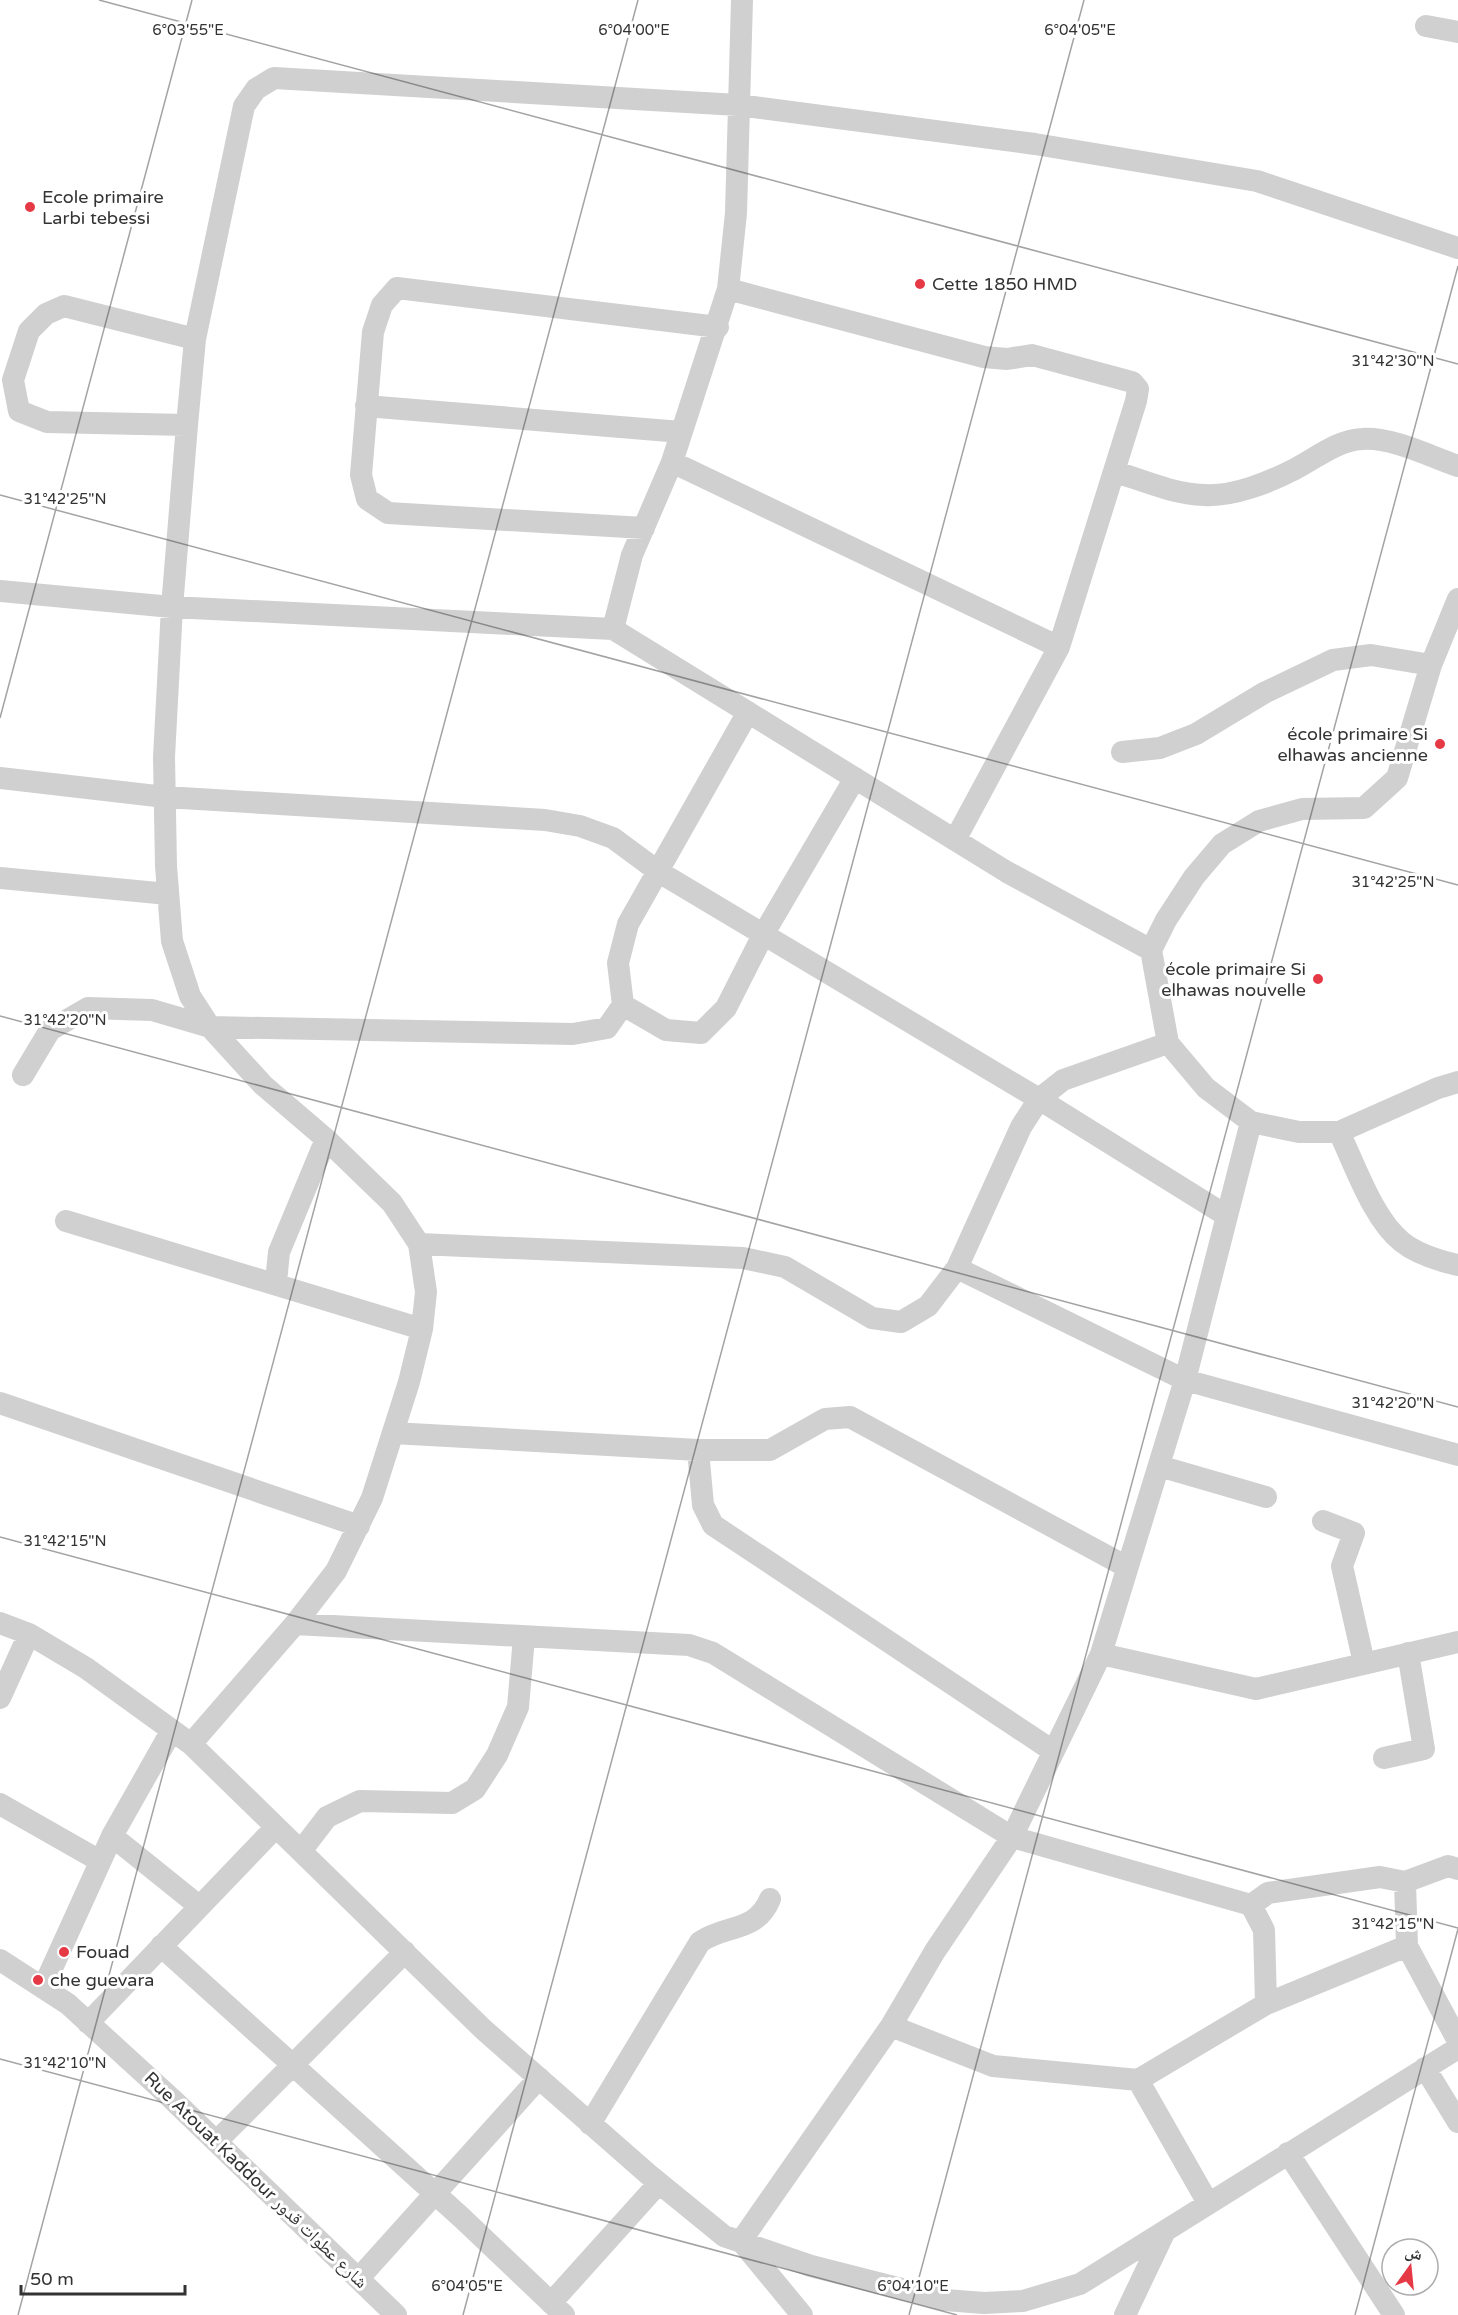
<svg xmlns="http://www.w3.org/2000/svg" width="1458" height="2315" font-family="'Varela Round','Noto Naskh Arabic',sans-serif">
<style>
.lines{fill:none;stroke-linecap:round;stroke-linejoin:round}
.minor{stroke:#d0d0d0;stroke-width:22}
.ticks{fill:none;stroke:#333;stroke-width:1.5;stroke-opacity:0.45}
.poi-dot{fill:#e63946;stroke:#fff;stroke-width:2}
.labels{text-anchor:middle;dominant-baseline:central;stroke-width:6;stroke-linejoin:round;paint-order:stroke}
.poi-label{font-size:18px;fill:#333;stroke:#fff;text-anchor:start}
.street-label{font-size:18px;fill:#333;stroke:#fff}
.ticks-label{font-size:15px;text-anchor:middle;fill:#333;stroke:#fff;stroke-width:6;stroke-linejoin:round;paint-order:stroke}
</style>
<rect width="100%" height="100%" fill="#fff"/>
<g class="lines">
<path class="minor" d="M 1426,26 L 1458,32
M 728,289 L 984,357 L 1007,359 L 1032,355 L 1132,382 L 1138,389 L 1136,401 L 1059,647
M 366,406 L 681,432
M 187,425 L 47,422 L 19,411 L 13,380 L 29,331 L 46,314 L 64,306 L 195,339
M 672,462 L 1059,647 L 955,840
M 1116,472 C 1144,481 1174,494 1204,495 C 1233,497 1270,482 1295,469 C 1316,458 1338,440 1362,439 C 1393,437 1429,456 1458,466
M 644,528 L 388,513 L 367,499 L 361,475 L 373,332 L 382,305 L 397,288 L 718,327
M 0,591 L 172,607 L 613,629 L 1007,872 L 1151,950
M 1458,599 L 1431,665 L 1397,778 L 1364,808 L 1302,809 L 1259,821 L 1222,844 L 1194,877 L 1166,920 L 1151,950 L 1168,1043 L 1206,1088 L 1251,1122 L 1299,1132 L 1339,1132 L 1438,1088 L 1458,1082
M 613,629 L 632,555 L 672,462 L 728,289 L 736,213 L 742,0
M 1122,752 L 1160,748 L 1196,734 L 1264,693 L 1333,660 L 1371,655 L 1431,665
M 0,778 L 165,797 L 545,820 L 580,826 L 613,838 L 659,872 L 1039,1099 L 1227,1216
M 0,878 L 168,894
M 623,1005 L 666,1030 L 701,1033 L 726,1008 L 763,935 L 855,778
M 23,1075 L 50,1030 L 88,1008 L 152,1010 L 210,1027 L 573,1034 L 607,1028 L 623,1005 L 618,963 L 628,924 L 748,712
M 1339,1132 C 1355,1165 1373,1219 1402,1242 C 1417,1254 1440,1261 1458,1265
M 66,1221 L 422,1329
M 419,1244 L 743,1258 L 785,1267 L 872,1318 L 901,1322 L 928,1306 L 957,1268 L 1021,1127 L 1039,1099 L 1063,1080 L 1168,1043
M 957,1268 L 1185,1380 L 1458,1455
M 276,1282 L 279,1252 L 326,1139
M 0,1403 L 359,1526
M 393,1433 L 698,1450 L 770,1450 L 825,1419 L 850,1417 L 1127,1567
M 698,1450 L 703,1505 L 713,1525 L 1053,1751
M 1159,1466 L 1266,1497
M 1323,1521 L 1354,1533 L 1342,1566 L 1364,1663
M 0,1623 L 29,1634 L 86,1668 L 191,1744 L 484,2030 L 648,2174 L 724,2236 L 811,2266 L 945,2300 L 984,2303 L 1023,2301 L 1080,2284 L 1458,2048
M 295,1624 L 689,1645 L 713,1653 L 1012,1837 L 1251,1905 L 1264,1930 L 1266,2004 L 1138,2080 L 993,2066 L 891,2026
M 1101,1654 L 1256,1689 L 1458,1642
M 0,1698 L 29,1634
M 191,1744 L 295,1624 L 336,1571 L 372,1498 L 409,1382 L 422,1329 L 426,1292 L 419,1244 L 392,1203 L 326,1139 L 263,1085 L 210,1027 L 190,996 L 172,941 L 166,866 L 164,757 L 172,607 L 187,425 L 195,339 L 244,106 L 256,89 L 274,78 L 738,105 L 1035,144 L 1257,181 L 1458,248
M 1384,1758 L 1424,1749 L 1408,1653
M 0,1804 L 100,1861
M 112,1836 L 199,1906
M 301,1851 L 327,1817 L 360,1801 L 452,1803 L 475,1789 L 497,1755 L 518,1707 L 524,1637
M 1405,1882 L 1407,1946 L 1458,2041
M 1251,1905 L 1268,1893 L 1380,1877 L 1405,1882 L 1448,1866 L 1458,1869
M 161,1946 L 462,2218 L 564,2315
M 0,1960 L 68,2004 L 172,2099 L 396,2315
M 43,1988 L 112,1836 L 172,1730
M 1266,2004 L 1407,1946
M 88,2023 L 276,1827
M 1425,2068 L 1458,2122
M 1138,2080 L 1208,2203
M 590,2124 L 700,1942 C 726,1924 756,1933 770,1899
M 217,2141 L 405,1952
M 1288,2153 L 1394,2315
M 359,2278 L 539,2078
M 551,2303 L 659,2183
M 802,2315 L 741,2241 L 891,2026 L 935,1951 L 1012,1837 L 1101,1654 L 1185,1380 L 1251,1122
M 1125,2315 L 1165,2231"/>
</g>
<path class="ticks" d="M 99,0 L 1458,364M 0,495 L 1458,885M 0,718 L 192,0M 0,1016 L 1458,1407M 0,1537 L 1458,1928M 0,2059 L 957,2315M 18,2315 L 638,0M 463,2315 L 1084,0M 909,2315 L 1458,266M 1355,2315 L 1458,1929"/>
<g class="poi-dot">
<circle cx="30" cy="207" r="6"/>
<circle cx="920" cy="284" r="6"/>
<circle cx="1440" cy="744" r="6"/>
<circle cx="1318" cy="979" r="6"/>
<circle cx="64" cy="1952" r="6"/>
<circle cx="38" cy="1980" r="6"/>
</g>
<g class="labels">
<g class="poi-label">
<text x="42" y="197">Ecole primaire<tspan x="42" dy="21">Larbi tebessi</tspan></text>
<text x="932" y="284">Cette 1850 HMD</text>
<text x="1428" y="734" text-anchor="end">école primaire Si<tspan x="1428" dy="21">elhawas ancienne</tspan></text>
<text x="1306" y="969" text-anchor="end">école primaire Si<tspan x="1306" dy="21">elhawas nouvelle</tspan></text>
<text x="76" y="1952">Fouad</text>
<text x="50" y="1980">che guevara</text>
</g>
<g class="street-label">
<text transform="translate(256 2180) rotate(44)">Rue Atouat Kaddour شارع عطوات قدور</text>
</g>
</g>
<g class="ticks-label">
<text x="188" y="35">6°03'55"E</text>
<text x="634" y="35">6°04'00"E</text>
<text x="1080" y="35">6°04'05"E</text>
<text x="1393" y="366">31°42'30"N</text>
<text x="65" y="504">31°42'25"N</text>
<text x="1393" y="887">31°42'25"N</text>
<text x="65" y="1025">31°42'20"N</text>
<text x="1393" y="1408">31°42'20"N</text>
<text x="65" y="1546">31°42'15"N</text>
<text x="1393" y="1929">31°42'15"N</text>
<text x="65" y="2068">31°42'10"N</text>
<text x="467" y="2291">6°04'05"E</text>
<text x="913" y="2291">6°04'10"E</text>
</g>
<g transform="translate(1410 2267) rotate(15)"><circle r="28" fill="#ffffff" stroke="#adadad" stroke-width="1.5"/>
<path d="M0-4.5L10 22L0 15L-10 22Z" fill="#e63946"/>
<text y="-9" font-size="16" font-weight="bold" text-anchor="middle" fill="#333333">ش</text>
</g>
<path d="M21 2285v9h164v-9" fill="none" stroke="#333333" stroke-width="3"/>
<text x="30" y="2285" font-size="18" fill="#333333" stroke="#ffffff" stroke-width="4.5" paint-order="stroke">50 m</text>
</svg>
